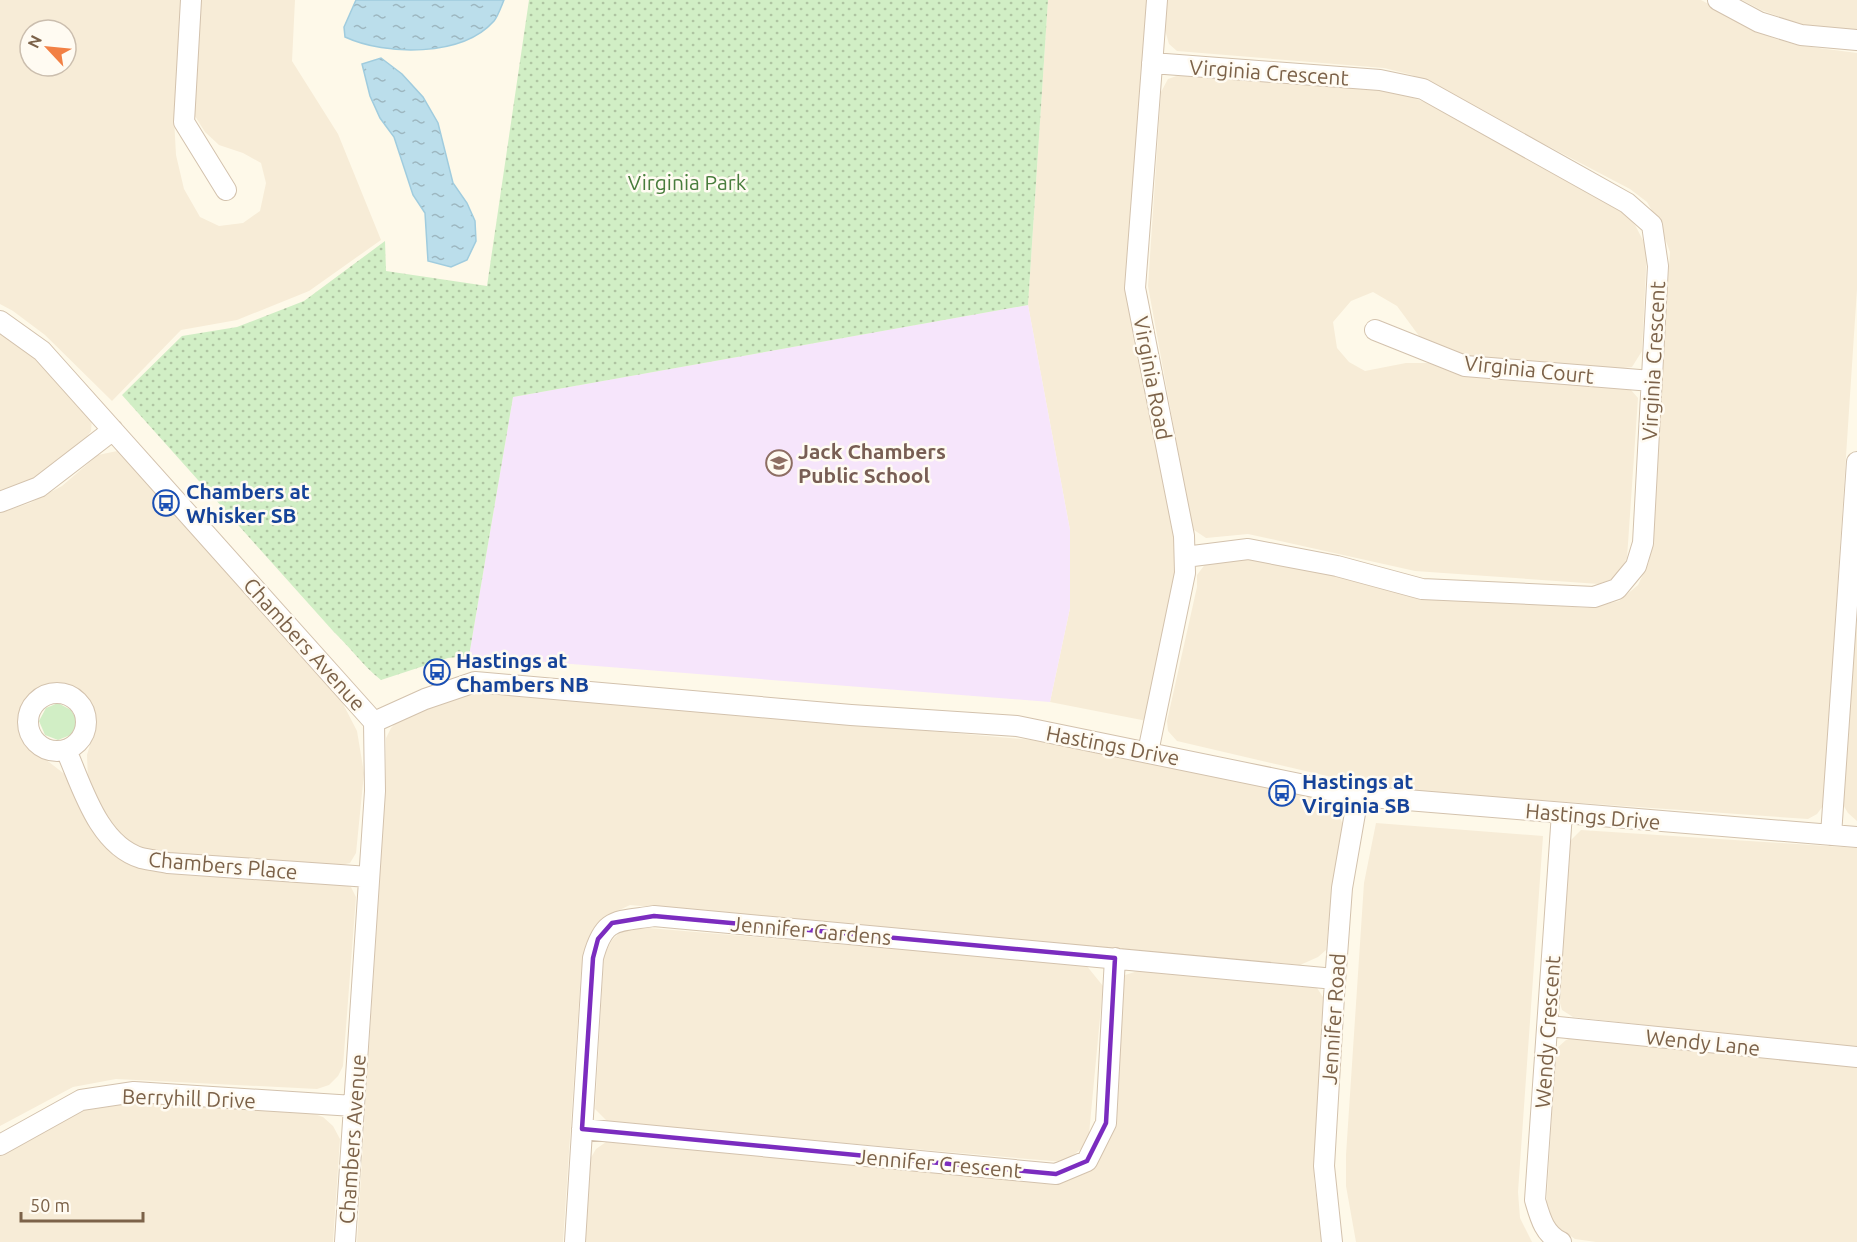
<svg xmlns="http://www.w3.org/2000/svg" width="1857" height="1242" font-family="Ubuntu,sans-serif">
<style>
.residential{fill:#f7ecd7;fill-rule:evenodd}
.education{fill:#f6e5fb}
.green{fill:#d1eec5}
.park{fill:url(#park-dots)}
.water{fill:url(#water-ripples);stroke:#a0ccde;stroke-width:1.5}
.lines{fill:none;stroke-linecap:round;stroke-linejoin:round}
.minor-casing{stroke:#d3c2ad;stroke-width:22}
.minor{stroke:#fff;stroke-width:20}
.marked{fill:none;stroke:#7b2cbf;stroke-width:4.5;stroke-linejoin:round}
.labels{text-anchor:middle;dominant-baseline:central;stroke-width:5;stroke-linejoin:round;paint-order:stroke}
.street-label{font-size:21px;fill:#7c6249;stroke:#fffbf2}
.park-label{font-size:21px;fill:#487d3c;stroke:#fffbf2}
.education-label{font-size:21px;font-weight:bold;fill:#785e54;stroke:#fffbf2;text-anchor:start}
.transit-label{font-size:21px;font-weight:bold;fill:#164399;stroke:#fffbf2;text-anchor:start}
</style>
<defs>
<pattern id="park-dots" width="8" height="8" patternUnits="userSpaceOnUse" patternTransform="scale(1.5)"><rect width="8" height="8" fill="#d1eec5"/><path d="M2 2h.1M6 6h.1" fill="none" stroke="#afc4a2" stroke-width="1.8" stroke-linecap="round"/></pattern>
<pattern id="water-ripples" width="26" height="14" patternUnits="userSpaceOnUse" patternTransform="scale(1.5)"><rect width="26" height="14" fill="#bbdeeb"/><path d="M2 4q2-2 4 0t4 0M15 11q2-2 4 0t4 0" fill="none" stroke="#9db7c0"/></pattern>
</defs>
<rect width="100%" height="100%" fill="#fef9e9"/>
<path class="residential" d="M 0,0 L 182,0 L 174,118 L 176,155 L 184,189 L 200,217 L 219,226 L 243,223 L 260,211 L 266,183 L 261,163 L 243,153 L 219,145 L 205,132 L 193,113 L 199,0 L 295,0 L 292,61 L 338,134 L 381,240 L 309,291 L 237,320 L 181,330 L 112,401 L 45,335 L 13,311 L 0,304 ZM 30,30 L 66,30 L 66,66 L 30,66 Z
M 1048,0 L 1148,0 L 1128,291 L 1175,543 L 1176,579 L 1147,721 L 1050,702 L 1070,608 L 1070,530 L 1028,305 Z
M 1167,0 L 1701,0 L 1773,38 L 1796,45 L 1857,53 L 1857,289 L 1823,806 L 1817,814 L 1808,819 L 1383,789 L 1177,741 L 1168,731 L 1167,721 L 1197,587 L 1197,575 L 1206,563 L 1259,559 L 1304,568 L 1423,595 L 1588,608 L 1619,601 L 1638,585 L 1649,562 L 1670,252 L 1660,225 L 1647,202 L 1630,189 L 1412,75 L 1384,68 L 1177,51 L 1169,44 L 1165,30 Z
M 1742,0 L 1857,0 L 1857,30 L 1804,26 L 1761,10 Z
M 1182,74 L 1392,90 L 1427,103 L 1617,206 L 1635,225 L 1647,248 L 1642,351 L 1632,367 L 1614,369 L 1467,357 L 1422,340 L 1397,306 L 1373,292 L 1351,301 L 1333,322 L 1337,348 L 1349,362 L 1365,371 L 1406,363 L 1429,363 L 1460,371 L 1620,385 L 1631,390 L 1638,398 L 1627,558 L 1617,577 L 1599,584 L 1415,571 L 1248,534 L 1206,538 L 1194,530 L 1190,517 L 1148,286 L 1161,92 L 1168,79 Z
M 0,333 L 34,355 L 92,418 L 91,431 L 84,441 L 39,477 L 8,491 L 0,491 Z
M 122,450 L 340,698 L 357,731 L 364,773 L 356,853 L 350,863 L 332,867 L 149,852 L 133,845 L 120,837 L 105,819 L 88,780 L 87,755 L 94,731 L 94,713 L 88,699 L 70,686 L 48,686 L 33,691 L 23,706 L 19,728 L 27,745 L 67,776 L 86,821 L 101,842 L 120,858 L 339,883 L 351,887 L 356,897 L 343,1066 L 338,1076 L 329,1085 L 317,1089 L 116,1079 L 73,1087 L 0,1126 L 0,513 L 30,503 L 62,486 L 98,455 Z
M 1857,614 L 1857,821 L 1848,813 L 1842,803 Z
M 488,692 L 1077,744 L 1328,799 L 1338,812 L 1344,828 L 1332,887 L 1326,950 L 1318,957 L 1300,965 L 630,905 L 611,914 L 594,928 L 585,950 L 581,972 L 563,1242 L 357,1242 L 386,772 L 386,738 L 391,728 L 405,713 L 440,701 Z
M 1376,823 L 1543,836 L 1518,1192 L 1520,1218 L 1532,1242 L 1356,1242 L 1346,1186 L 1346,1155 L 1364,883 Z
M 1581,830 L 1857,848 L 1857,1049 L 1573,1017 L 1562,1010 L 1560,1003 L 1570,841 Z
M 637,927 L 1086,965 L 1103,986 L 1089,1134 L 1081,1149 L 1064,1162 L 609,1123 L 595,1109 L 604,955 L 612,940 L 622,930 Z
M 1138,971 L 1306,984 L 1317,988 L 1323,997 L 1314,1180 L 1322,1242 L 584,1242 L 589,1161 L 596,1149 L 606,1142 L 1041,1179 L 1089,1169 L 1125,975 Z
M 1575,1037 L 1857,1067 L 1857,1242 L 1596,1242 L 1575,1239 L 1556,1226 L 1546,1210 L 1556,1049 L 1566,1040 Z
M 114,1102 L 144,1102 L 309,1112 L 323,1117 L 333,1126 L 340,1139 L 333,1242 L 0,1242 L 0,1153 L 67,1117 L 86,1109 Z"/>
<path class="education" d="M 1028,305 L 1070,530 L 1070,608 L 1050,702 L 469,656 L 513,397 Z"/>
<path class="green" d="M 58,703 L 71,710 L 78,722 L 73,734 L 58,740 L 45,735 L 39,721 L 46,708 Z"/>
<path class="park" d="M 529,0 L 1048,0 L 1028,305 L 513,397 L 469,656 L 448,658 L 381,680 C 363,666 350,647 333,631 L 122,395 L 182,336 L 237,327 L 304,301 L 385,241 L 386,271 L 487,286 Z"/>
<path class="water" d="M 356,0 L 504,0 C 501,7 498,16 494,21 C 462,57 386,56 345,37 L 344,27 Z
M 381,58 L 402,74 L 423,97 L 438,123 L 453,183 L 467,203 L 475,221 L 476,241 L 467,260 L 451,267 L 428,261 L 425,213 L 413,195 L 394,137 L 380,118 L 370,96 L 362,64 Z"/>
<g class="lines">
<g class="minor-casing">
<path id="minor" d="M 191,0 L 184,122 L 226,190
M 1718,0 L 1759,22 L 1801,35 L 1857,40
M 1152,63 L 1380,80 L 1423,89 L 1627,203 L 1652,225 L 1658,266 L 1643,543 L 1636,566 L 1617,589 L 1594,597 L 1422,589 L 1337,566 L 1248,549 L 1185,557
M 0,321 L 42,351 L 374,722 L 375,791 L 345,1242
M 1375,330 L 1465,366 L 1652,381
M 0,502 L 39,487 L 113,430
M28 722a29 29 0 1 1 58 0a29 29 0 1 1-58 0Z
M 374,722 L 425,699 L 475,682 L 851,715 L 1017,726 L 1358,796 L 1857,837
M 66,750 C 82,786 98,845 141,858 C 149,860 159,861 168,863 L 369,877
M 1148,752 L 1185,573 L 1184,536 L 1135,288 L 1157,0
M 1831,835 L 1857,462
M 1548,1026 L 1857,1057
M 582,1129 L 1056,1174 L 1087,1161 L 1106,1123 L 1115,958
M 0,1145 L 81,1100 L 134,1092 L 354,1106
M 575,1242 L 593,958 C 604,917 616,922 654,916 L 1335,979
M 1332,1242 L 1324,1166 L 1334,996 L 1342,888 L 1358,796
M 1561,1242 C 1544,1234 1540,1217 1535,1200 L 1562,813"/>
</g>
<use href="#minor" class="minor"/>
</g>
<path class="marked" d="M 654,916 L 1115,958 L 1106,1123 L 1087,1161 L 1056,1174 L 582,1129 L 593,958 L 598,939 L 612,923 Z"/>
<defs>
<g id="school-ring" transform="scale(1.35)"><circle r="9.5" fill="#fffbf2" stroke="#8d6e63" stroke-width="1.5"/><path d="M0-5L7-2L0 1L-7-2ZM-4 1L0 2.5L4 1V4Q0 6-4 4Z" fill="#8d6e63"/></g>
<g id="bus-ring" transform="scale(1.35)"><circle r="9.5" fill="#fffbf2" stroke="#1a4fb4" stroke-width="1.5"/><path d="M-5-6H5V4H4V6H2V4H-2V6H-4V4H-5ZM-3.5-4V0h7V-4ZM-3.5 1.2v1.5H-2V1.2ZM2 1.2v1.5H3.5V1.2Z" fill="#1a4fb4"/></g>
</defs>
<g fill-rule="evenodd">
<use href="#school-ring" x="779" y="463"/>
<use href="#bus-ring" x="166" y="503"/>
<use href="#bus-ring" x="437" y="672"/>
<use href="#bus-ring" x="1282" y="793"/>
</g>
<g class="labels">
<g class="street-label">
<text transform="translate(1269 72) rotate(4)">Virginia Crescent</text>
<text transform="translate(1653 361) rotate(-87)">Virginia Crescent</text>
<text transform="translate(1529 369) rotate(6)">Virginia Court</text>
<text transform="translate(1153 378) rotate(79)">Virginia Road</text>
<text transform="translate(305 644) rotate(48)">Chambers Avenue</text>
<text transform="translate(1113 745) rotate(11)">Hastings Drive</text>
<text transform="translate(1593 816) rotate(5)">Hastings Drive</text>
<text transform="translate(223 865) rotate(5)">Chambers Place</text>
<text transform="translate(811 930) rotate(5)">Jennifer Gardens</text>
<text transform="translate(1333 1019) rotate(-86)">Jennifer Road</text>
<text transform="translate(1547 1032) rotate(-86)">Wendy Crescent</text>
<text transform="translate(1703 1042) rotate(6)">Wendy Lane</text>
<text transform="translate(189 1098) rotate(2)">Berryhill Drive</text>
<text transform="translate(352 1139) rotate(-86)">Chambers Avenue</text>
<text transform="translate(939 1163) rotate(5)">Jennifer Crescent</text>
</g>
<g class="park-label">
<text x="687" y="182">Virginia Park</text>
</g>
<g class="education-label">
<text x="798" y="451">Jack Chambers<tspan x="798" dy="24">Public School</tspan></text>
</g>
<g class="transit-label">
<text x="186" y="491">Chambers at<tspan x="186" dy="24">Whisker SB</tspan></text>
<text x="456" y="660">Hastings at<tspan x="456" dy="24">Chambers NB</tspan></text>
<text x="1302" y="781">Hastings at<tspan x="1302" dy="24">Virginia SB</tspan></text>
</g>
</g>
<g transform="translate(48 48) rotate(296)"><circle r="28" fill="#fffbf2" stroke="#cbbeae" stroke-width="1.5"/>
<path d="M0-4.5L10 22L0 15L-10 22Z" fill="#f28044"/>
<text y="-9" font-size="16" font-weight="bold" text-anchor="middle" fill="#7c6249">N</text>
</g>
<path d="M21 1212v9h122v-9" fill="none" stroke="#7c6249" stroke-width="3"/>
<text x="30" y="1212" font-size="18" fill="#7c6249" stroke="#fffbf2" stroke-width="4.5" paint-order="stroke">50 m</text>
</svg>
